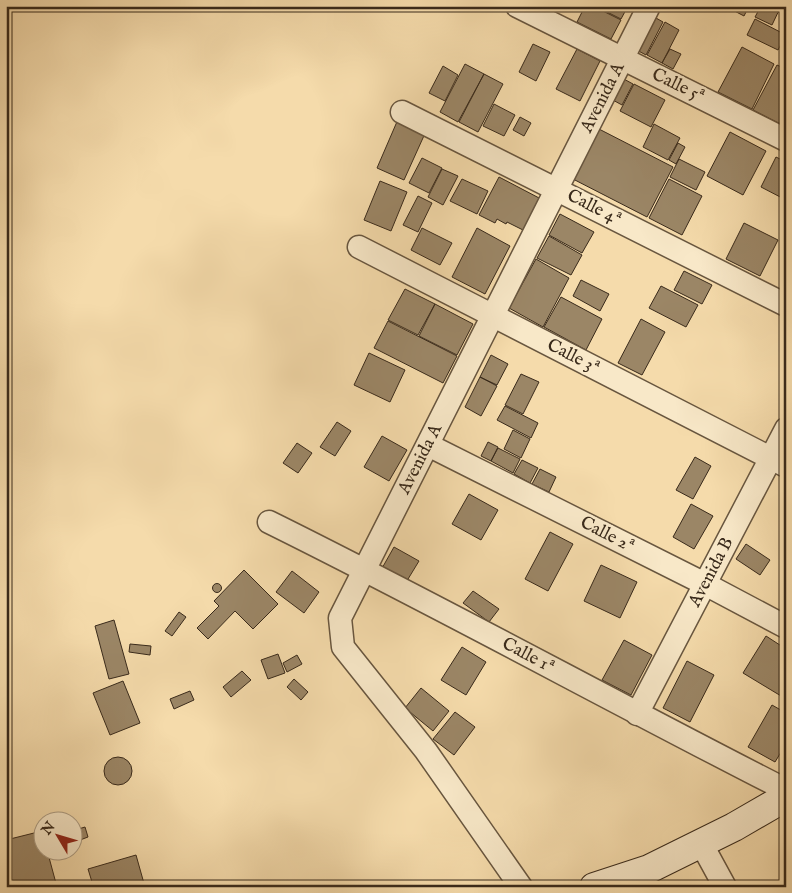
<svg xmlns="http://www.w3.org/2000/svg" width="792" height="893" font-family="'IM FELL English',serif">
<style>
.building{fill:#9b8666;stroke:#392a1b}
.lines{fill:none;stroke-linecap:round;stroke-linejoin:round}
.street-casing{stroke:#68563f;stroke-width:25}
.secondary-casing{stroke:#392a1b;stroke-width:30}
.street{stroke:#f8e8c8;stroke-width:22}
.secondary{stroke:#f8e8c8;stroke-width:28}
.labels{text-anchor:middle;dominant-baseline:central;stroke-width:5;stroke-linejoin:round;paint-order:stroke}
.street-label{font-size:18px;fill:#392a1b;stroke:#f8e8c8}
</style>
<rect width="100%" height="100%" fill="#f5dbab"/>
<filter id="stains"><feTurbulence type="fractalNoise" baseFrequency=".004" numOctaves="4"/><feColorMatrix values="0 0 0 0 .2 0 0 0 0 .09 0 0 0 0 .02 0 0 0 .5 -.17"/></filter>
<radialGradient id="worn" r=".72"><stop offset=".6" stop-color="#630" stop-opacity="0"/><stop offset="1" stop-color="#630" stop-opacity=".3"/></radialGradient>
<path class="building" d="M 585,6 L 593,6 L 621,20 L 611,39 L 577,22 Z
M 595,6 L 628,6 L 621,19 Z
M 725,6 L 749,6 L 744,16 Z
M 761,6 L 781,6 L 772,25 L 755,17 Z
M 649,14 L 663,22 L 646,55 L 631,47 Z
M 755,19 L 786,35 L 778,50 L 747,35 Z
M 665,22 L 679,30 L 662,63 L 647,55 Z
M 533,44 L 550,52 L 536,81 L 519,72 Z
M 742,47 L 774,64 L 752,109 L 718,92 Z
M 577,49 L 600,61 L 580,101 L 556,89 Z
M 670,49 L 681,54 L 673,69 L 662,63 Z
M 465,64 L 484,74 L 458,122 L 440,112 Z
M 777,65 L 786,69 L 786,127 L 753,110 Z
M 443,66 L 458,75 L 445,101 L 429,93 Z
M 484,74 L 503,84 L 478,132 L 459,122 Z
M 622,78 L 633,84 L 622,105 L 611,99 Z
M 634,84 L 665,100 L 651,127 L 620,111 Z
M 494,104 L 515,115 L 504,136 L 483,126 Z
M 399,117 L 427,129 L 404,180 L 377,168 Z
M 520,117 L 531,123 L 524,136 L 513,130 Z
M 654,124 L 680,138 L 668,160 L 643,147 Z
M 597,128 L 673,167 L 647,217 L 571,178 Z
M 730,132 L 766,151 L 743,195 L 707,176 Z
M 678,143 L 685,147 L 676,164 L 669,160 Z
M 776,157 L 786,162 L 786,200 L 761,187 Z
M 422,158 L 442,168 L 429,193 L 409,183 Z
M 679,159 L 705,172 L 696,190 L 670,177 Z
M 442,169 L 458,176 L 443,205 L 428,197 Z
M 499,177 L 541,199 L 525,231 L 507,222 L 506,224 L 497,219 L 495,223 L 479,215 Z
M 462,179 L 488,191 L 477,214 L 450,201 Z
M 669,179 L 702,196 L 682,235 L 649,218 Z
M 380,181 L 407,192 L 391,231 L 364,220 Z
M 418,196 L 432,203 L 418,232 L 403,225 Z
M 560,214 L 594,232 L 582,253 L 549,235 Z
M 744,223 L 778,240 L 760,276 L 726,259 Z
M 422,228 L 452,243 L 440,265 L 411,250 Z
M 477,228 L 510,246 L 485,294 L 452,277 Z
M 549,236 L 582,255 L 571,275 L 537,258 Z
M 536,259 L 569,278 L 543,327 L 509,308 Z
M 684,271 L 712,285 L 702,304 L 674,290 Z
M 581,280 L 609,294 L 600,311 L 573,296 Z
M 661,286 L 698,305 L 686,327 L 649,308 Z
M 405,289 L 435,304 L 418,335 L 388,320 Z
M 561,297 L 602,319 L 586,350 L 544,327 Z
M 435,304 L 473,324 L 457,355 L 419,336 Z
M 641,319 L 665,332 L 642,375 L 618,363 Z
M 388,321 L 457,356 L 443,383 L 374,348 Z
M 369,353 L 405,370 L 390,402 L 354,385 Z
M 491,355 L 508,364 L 497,385 L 480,377 Z
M 521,374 L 539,382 L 523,414 L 505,405 Z
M 480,377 L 497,386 L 481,416 L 465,407 Z
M 505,406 L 538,423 L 531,438 L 497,420 Z
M 337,422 L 351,431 L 335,456 L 320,447 Z
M 513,430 L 530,439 L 521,458 L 504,449 Z
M 382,436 L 407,450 L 389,481 L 364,467 Z
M 488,442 L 498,447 L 491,461 L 481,456 Z
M 297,443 L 312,453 L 298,473 L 283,463 Z
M 498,448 L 520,459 L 513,473 L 491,461 Z
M 695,457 L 711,466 L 693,499 L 676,490 Z
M 522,460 L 538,468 L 530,483 L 514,474 Z
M 540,469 L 556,477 L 549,492 L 532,484 Z
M 469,494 L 498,510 L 481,540 L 452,524 Z
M 691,504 L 713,516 L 694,549 L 673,537 Z
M 550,532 L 573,544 L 548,591 L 525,579 Z
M 746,544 L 770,560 L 760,575 L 736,559 Z
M 394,547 L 419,561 L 405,584 L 381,570 Z
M 601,565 L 637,582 L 620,618 L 584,601 Z
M 244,570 L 278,604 L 253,629 L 235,611 L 208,639 L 197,628 L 219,606 L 214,601 Z
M 292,571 L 319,592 L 304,613 L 276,592 Z
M212.5 588a4.5 4.5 0 1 1 9 0a4.5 4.5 0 1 1-9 0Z
M 473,591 L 499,609 L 489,622 L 463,603 Z
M 179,612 L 186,617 L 172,636 L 165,631 Z
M 114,620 L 129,674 L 109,679 L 95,626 Z
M 766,636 L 786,649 L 786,699 L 743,673 Z
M 624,640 L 652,655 L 631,695 L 602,680 Z
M 130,644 L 151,646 L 150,655 L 129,652 Z
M 462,647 L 486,662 L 466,695 L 441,680 Z
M 278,654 L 285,673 L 268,679 L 261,660 Z
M 297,655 L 302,664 L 287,672 L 283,663 Z
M 687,661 L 714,675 L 690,722 L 663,708 Z
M 242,671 L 251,680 L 231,697 L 223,687 Z
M 294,679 L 308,692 L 301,700 L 287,687 Z
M 123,681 L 140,723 L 110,735 L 93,693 Z
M 421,688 L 449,711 L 433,731 L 405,708 Z
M 190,691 L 194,700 L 174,709 L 170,699 Z
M 772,705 L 786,713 L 786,744 L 775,762 L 748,747 Z
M 455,712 L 475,727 L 454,755 L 433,739 Z
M104 771a14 14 0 1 1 28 0a14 14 0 1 1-28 0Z
M 85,827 L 88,837 L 72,843 L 72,831 Z
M 42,831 L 42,850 L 47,850 L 57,887 L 6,887 L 6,840 Z
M 136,855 L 145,887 L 76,887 L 92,882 L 88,869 Z"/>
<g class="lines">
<g class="street-casing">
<g id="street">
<path d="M 517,6 L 786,140"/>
<path d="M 402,112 L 786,305"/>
<path d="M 359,247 L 786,466"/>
<path d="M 428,445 L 705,584 L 786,627"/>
<path d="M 269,522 C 443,608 613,702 786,790"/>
<path id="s1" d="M 637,714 L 786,429"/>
<path d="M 701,843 L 725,887"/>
<path id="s2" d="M 521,887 L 426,751 L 343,647 L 340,618 L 649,6"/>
</g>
</g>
<g class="secondary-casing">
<path id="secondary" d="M 594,887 L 649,869 L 734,827 L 786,797"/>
</g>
<use href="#street" class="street"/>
<use href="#secondary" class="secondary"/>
</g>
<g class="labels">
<g class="street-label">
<text transform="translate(678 86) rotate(26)">Calle 5ª</text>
<text stroke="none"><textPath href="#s2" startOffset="911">Avenida A</textPath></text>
<text transform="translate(594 208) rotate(27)">Calle 4ª</text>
<text transform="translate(573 357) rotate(27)">Calle 3ª</text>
<text stroke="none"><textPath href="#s2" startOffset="506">Avenida A</textPath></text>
<text transform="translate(607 535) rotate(27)">Calle 2ª</text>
<text stroke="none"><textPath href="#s1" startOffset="160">Avenida B</textPath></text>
<text transform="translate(528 656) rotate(28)">Calle 1ª</text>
</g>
</g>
<rect width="792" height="893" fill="none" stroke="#f5dbab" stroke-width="25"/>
<rect x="8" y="8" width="777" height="878" fill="none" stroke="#392a1b" stroke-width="2.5"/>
<rect x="12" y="12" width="767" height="868" fill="none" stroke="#392a1b"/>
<g transform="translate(58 836) rotate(308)"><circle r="24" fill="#f8e8c8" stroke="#ac9c83"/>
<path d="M0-4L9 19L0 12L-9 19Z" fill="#8f2418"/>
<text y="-8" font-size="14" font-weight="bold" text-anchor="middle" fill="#392a1b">N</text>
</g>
<rect width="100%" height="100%" filter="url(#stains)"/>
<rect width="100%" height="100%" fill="url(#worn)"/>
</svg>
